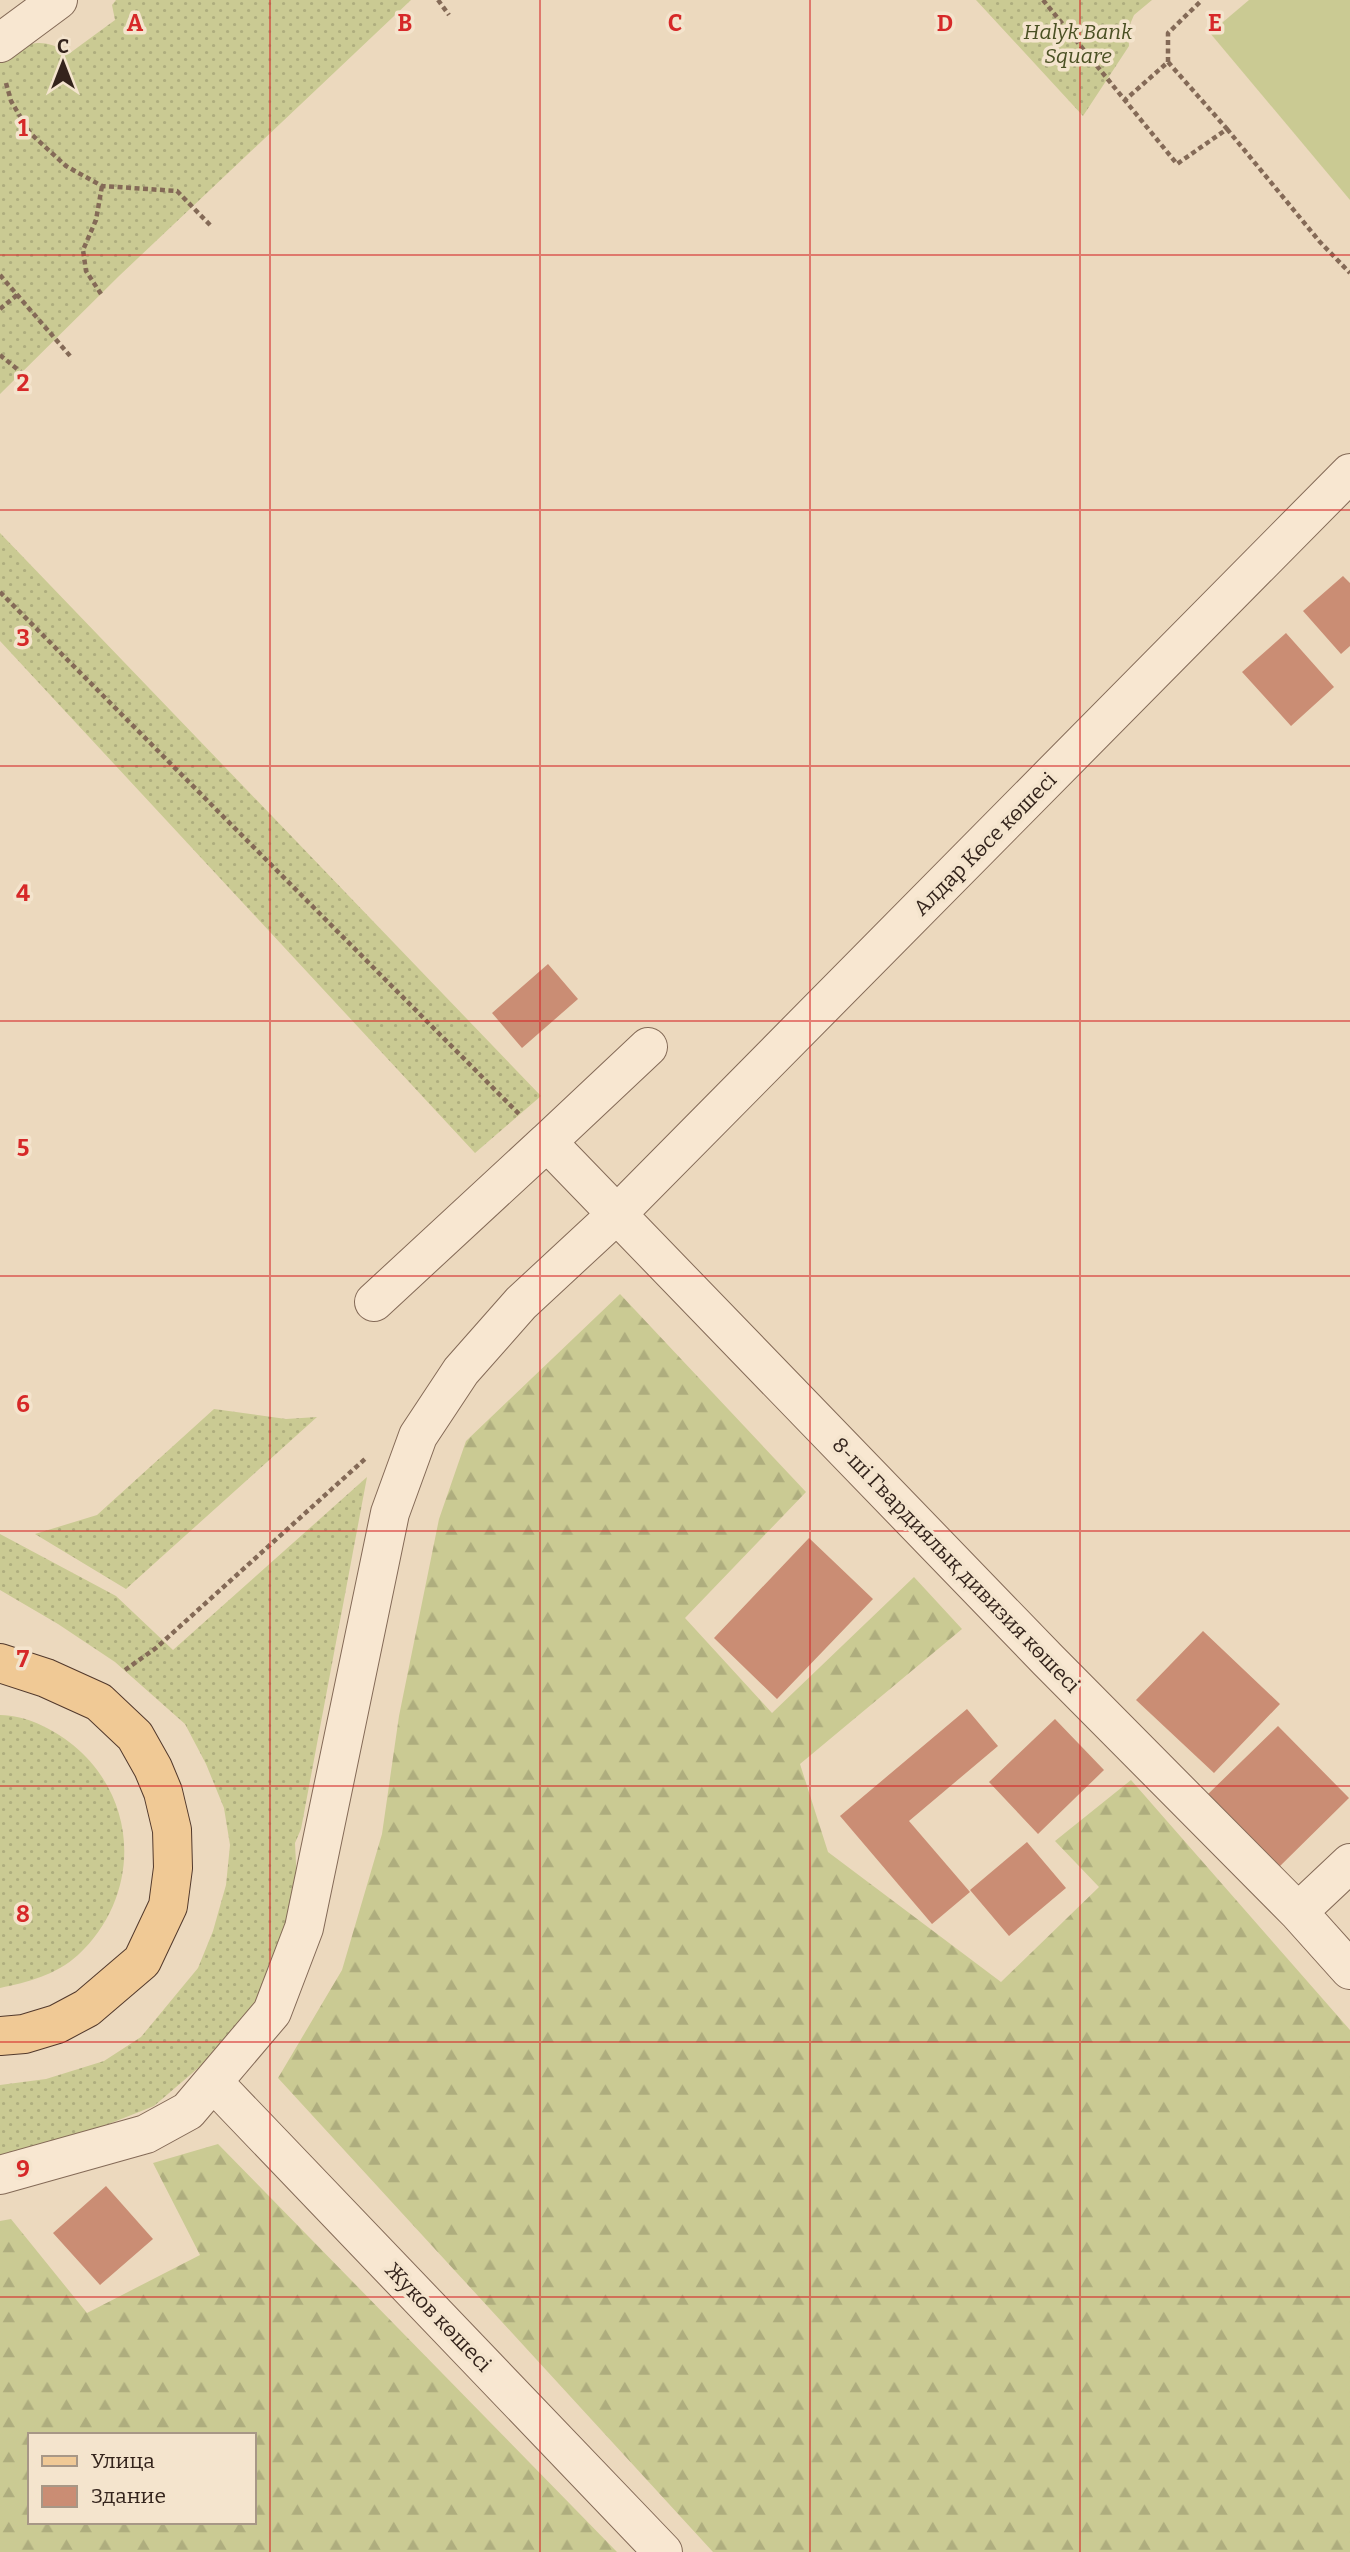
<svg xmlns="http://www.w3.org/2000/svg" width="1350" height="2552" font-family="Bitter,serif">
<style>
.grass{fill:url(#grass-dots)}
.forest{fill:url(#forest-firs);fill-rule:evenodd}
.pitch{fill:#caca93}
.building{fill:#ca8d74}
.lines{fill:none;stroke-linecap:round;stroke-linejoin:round}
.minor-casing{stroke:#846a57;stroke-width:40}
.major-casing{stroke:#52392c;stroke-width:40}
.path{stroke:#846a57;stroke-width:4.5;stroke-dasharray:5 3.5;stroke-linecap:butt}
.minor{stroke:#f8e7d1;stroke-width:38}
.major{stroke:#f0c995;stroke-width:38}
.grid{fill:none;stroke:#d62828;stroke-width:2;stroke-opacity:0.55}
.labels{text-anchor:middle;dominant-baseline:central;stroke-width:7;stroke-linejoin:round;paint-order:stroke}
.park-label{font-size:21px;font-style:italic;fill:#4a5023;stroke:#f4e4cd}
.street-label{font-size:21px;fill:#34241c;stroke:#f4e4cd}
.grid-label{font-size:23px;text-anchor:middle;font-weight:bold;fill:#d62828;stroke:#f4e4cd;stroke-width:7;stroke-linejoin:round;paint-order:stroke}
</style>
<defs>
<pattern id="grass-dots" width="8" height="8" patternUnits="userSpaceOnUse" patternTransform="scale(1.75)"><rect width="8" height="8" fill="#caca93"/><path d="M2 2h.1M6 6h.1" fill="none" stroke="#aead7e" stroke-width="1.8" stroke-linecap="round"/></pattern>
<pattern id="forest-firs" width="22" height="20" patternUnits="userSpaceOnUse" patternTransform="scale(1.75)"><rect width="22" height="20" fill="#caca93"/><path d="M5 1l3.5 6h-7zM16 11l3.5 6h-7z" fill="#aead7e"/></pattern>
</defs>
<rect width="100%" height="100%" fill="#ecd9be"/>
<path class="grass" d="M 116,0 L 411,0 L 119,276 L 0,394 L 0,58 C 33,43 36,36 70,53 L 115,20 L 112,5 Z
M 976,0 L 1152,0 L 1134,15 L 1128,29 L 1129,46 L 1083,116 Z
M 0,533 L 541,1096 L 475,1153 L 0,641 Z
M 214,1409 L 286,1419 L 317,1417 L 126,1589 L 35,1534 L 97,1515 Z
M 367,1477 L 301,1829 L 295,1843 L 297,1885 L 278,1947 L 247,2026 L 154,2106 L 0,2167 L 0,2085 L 46,2079 L 104,2061 L 141,2037 L 198,1968 L 213,1931 L 226,1885 L 230,1845 L 224,1808 L 206,1764 L 185,1724 L 115,1662 L 58,1624 L 0,1590 L 0,1534 L 116,1596 L 173,1650 Z
M 0,1715 C 26,1715 53,1729 73,1745 C 140,1800 141,1896 78,1955 C 56,1975 28,1982 0,1988 Z"/>
<path class="forest" d="M 620,1294 L 806,1492 L 685,1618 L 772,1713 L 914,1577 L 962,1629 L 800,1764 L 828,1852 L 1001,1982 L 1099,1887 L 1055,1841 L 1131,1780 L 1350,2030 L 1350,2552 L 713,2552 L 278,2078 L 342,1970 L 382,1834 L 399,1716 L 439,1519 L 466,1441 Z
M 218,2144 L 617,2552 L 0,2552 L 0,2221 L 11,2219 L 87,2313 L 200,2255 L 153,2163 ZM 30,2435 L 254,2435 L 254,2522 L 30,2522 Z"/>
<path class="pitch" d="M 1249,0 L 1350,0 L 1350,200 L 1210,33 Z"/>
<path class="building" d="M 1343,576 L 1350,583 L 1350,646 L 1341,654 L 1303,611 Z
M 1286,633 L 1334,687 L 1291,726 L 1242,672 Z
M 548,964 L 578,999 L 522,1048 L 492,1013 Z
M 809,1538 L 873,1599 L 777,1699 L 714,1638 Z
M 1203,1631 L 1280,1704 L 1214,1773 L 1136,1700 Z
M 967,1709 L 998,1746 L 909,1821 L 970,1892 L 932,1924 L 840,1816 Z
M 1055,1719 L 1104,1770 L 1038,1834 L 989,1782 Z
M 1278,1726 L 1349,1798 L 1276,1870 L 1205,1797 Z
M 1027,1842 L 1066,1888 L 1009,1936 L 970,1890 Z
M 106,2186 L 153,2239 L 100,2285 L 53,2233 Z"/>
<g class="lines">
<g class="minor-casing">
<path id="minor" d="M 0,43 L 58,0
M 648,1047 L 547,1142 L 1048,1660 L 1298,1912 L 1350,1970
M 374,1302 L 547,1142
M 1298,1912 L 1350,1863
M 213,2082 L 663,2552
M 0,2175 L 146,2134 L 188,2111 L 272,2012 L 304,1928 L 390,1513 L 418,1436 L 461,1371 L 521,1303 L 617,1214 L 1350,473"/>
</g>
<g class="major-casing">
<path id="major" d="M 0,1663 L 46,1678 L 99,1702 L 135,1736 L 153,1768 L 163,1792 L 172,1830 L 173,1868 L 168,1906 L 142,1961 L 87,2008 L 57,2024 L 24,2034 L 0,2036"/>
</g>
<path class="path" d="M 438,0 L 449,15
M 1043,0 L 1177,164 L 1227,129 L 1168,62 L 1125,100
M 1168,62 L 1168,33 L 1202,0
M 6,83 L 11,101 L 30,133 L 66,166 L 102,186 L 177,191 L 212,227
M 1227,129 L 1320,242 L 1350,273
M 0,275 L 71,357
M 101,294 L 86,271 L 83,250 L 96,220 L 102,186
M 0,309 L 17,295
M 0,355 L 22,373
M 0,592 L 519,1114
M 125,1670 L 156,1648 L 365,1459"/>
<use href="#minor" class="minor"/>
<use href="#major" class="major"/>
</g>
<path class="grid" d="M 270,0 L 270,2552M 540,0 L 540,2552M 810,0 L 810,2552M 1080,0 L 1080,2552M 0,255 L 1350,255M 0,510 L 1350,510M 0,766 L 1350,766M 0,1021 L 1350,1021M 0,1276 L 1350,1276M 0,1531 L 1350,1531M 0,1786 L 1350,1786M 0,2042 L 1350,2042M 0,2297 L 1350,2297"/>
<g class="labels">
<g class="park-label">
<text x="1078" y="32">Halyk Bank<tspan x="1078" dy="24">Square</tspan></text>
</g>
<g class="street-label">
<text transform="translate(985 844) rotate(-45)">Алдар Көсе көшесі</text>
<text transform="translate(956 1565) rotate(46)">8-ші Гвардиялық дивизия көшесі</text>
<text transform="translate(438 2317) rotate(46)">Жуков көшесі</text>
</g>
</g>
<g class="grid-label">
<text x="135" y="31">A</text>
<text x="405" y="31">B</text>
<text x="675" y="31">C</text>
<text x="945" y="31">D</text>
<text x="1215" y="31">E</text>
<text x="23" y="136">1</text>
<text x="23" y="391">2</text>
<text x="23" y="646">3</text>
<text x="23" y="901">4</text>
<text x="23" y="1156">5</text>
<text x="23" y="1412">6</text>
<text x="23" y="1667">7</text>
<text x="23" y="1922">8</text>
<text x="23" y="2177">9</text>
</g>
<rect x="28" y="2433" width="228" height="91" fill="#f4e4cd" stroke="#a79786" stroke-width="2"/>
<rect x="42" y="2456" width="35" height="10" fill="#f0c995" stroke="#a79786" stroke-width="2"/>
<text x="91" y="2468" font-size="21" fill="#34241c">Улица</text>
<rect x="42" y="2486" width="35" height="21" fill="#ca8d74" stroke="#a79786" stroke-width="2"/>
<text x="91" y="2503" font-size="21" fill="#34241c">Здание</text>
<g transform="translate(63 63)" stroke="#f4e4cd" stroke-width="5" paint-order="stroke">
<path d="M0-5L12 26L0 18L-12 26Z" fill="#34241c"/>
<text y="-10" font-size="19" font-weight="bold" text-anchor="middle" fill="#34241c">С</text>
</g>
</svg>
